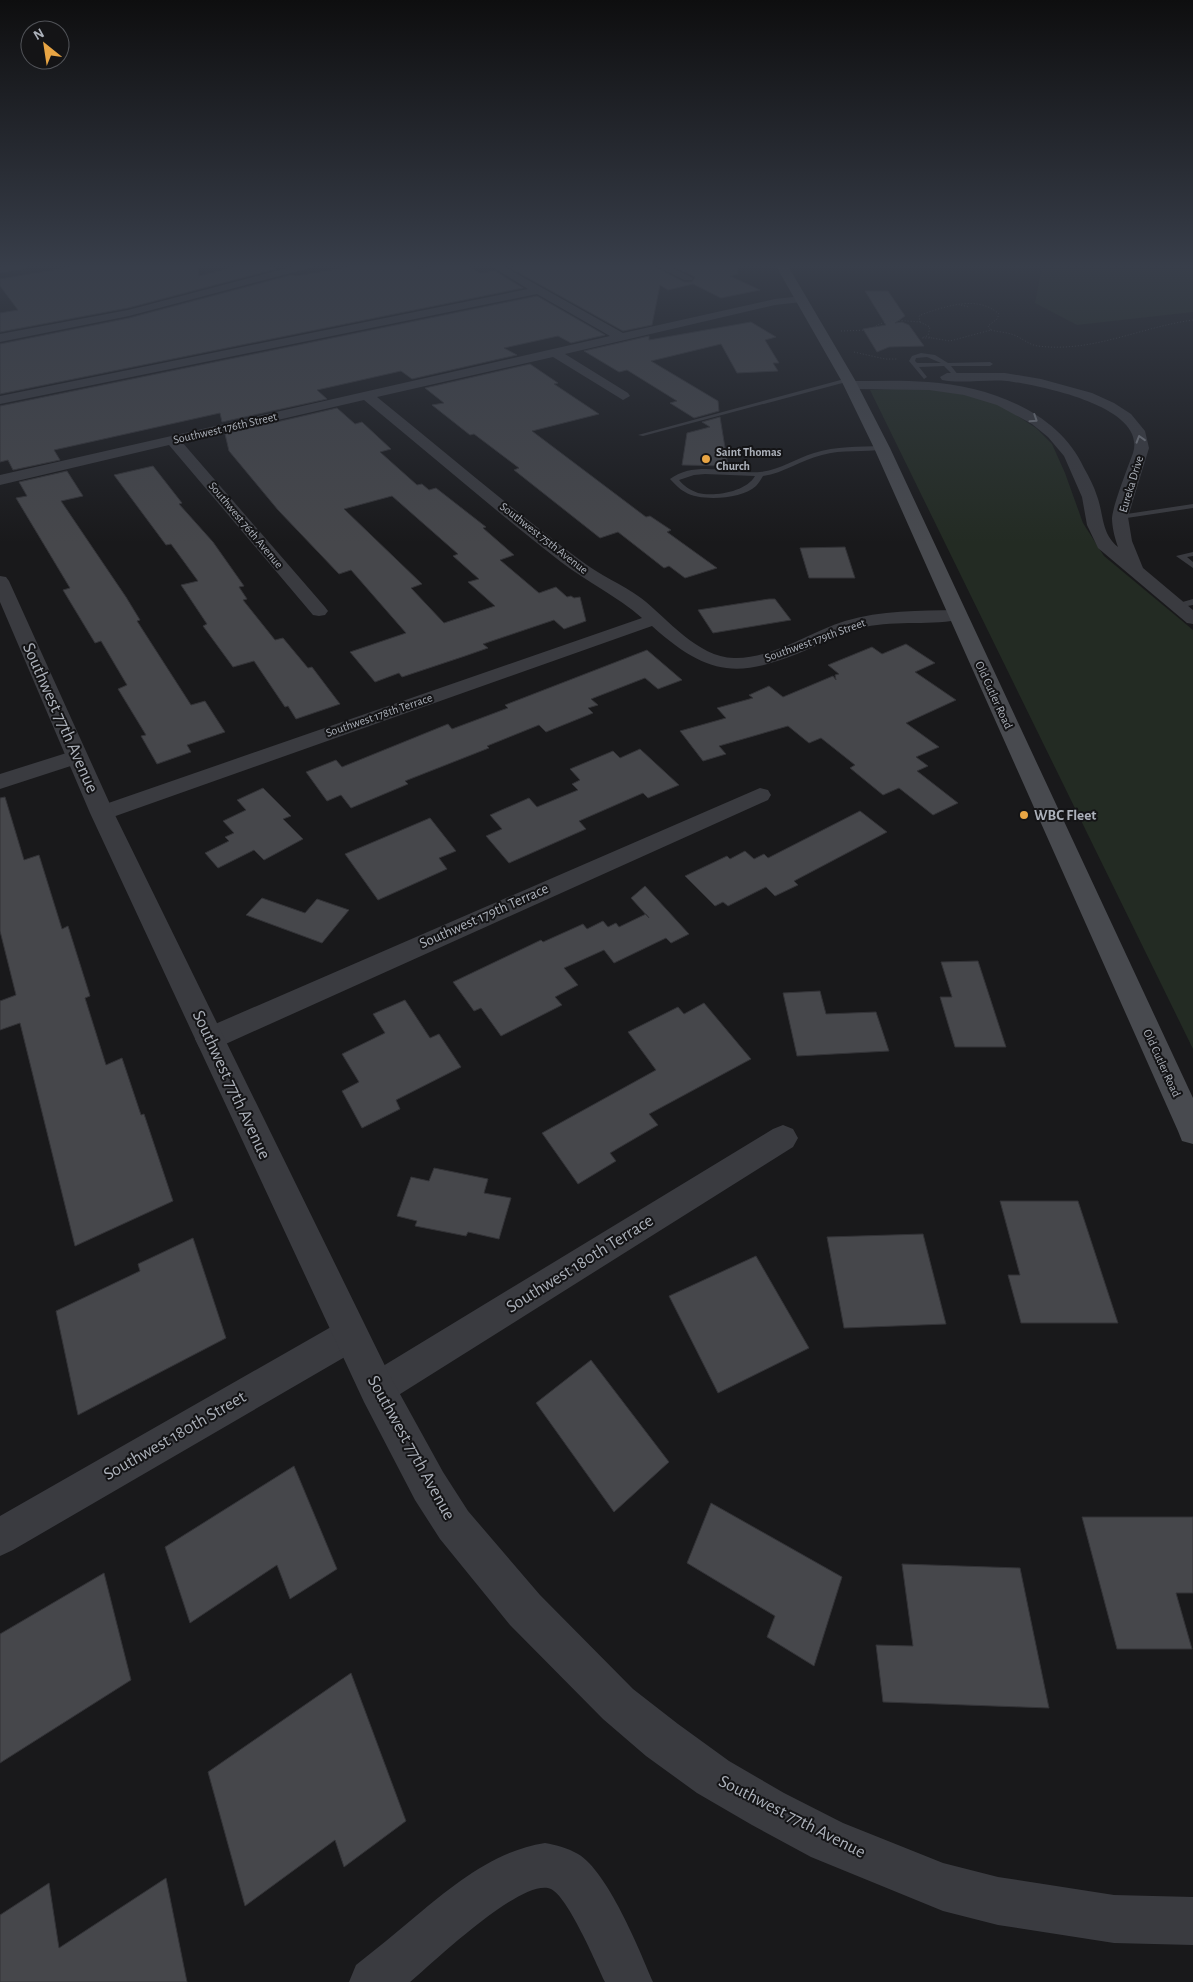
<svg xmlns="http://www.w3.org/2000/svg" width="1193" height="1982" font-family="'Alegreya Sans',sans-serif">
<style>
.green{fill:#232b23}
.building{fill:#46474b;stroke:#333337;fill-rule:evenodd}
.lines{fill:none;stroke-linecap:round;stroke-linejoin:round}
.path{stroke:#404247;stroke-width:1;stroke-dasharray:1 2;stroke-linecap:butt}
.service{fill:#3a3b40;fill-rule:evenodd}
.minor{fill:#3a3b40;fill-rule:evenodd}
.tertiary{fill:#3a3b40;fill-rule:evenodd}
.secondary{fill:#484a4f;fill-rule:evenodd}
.oneway{stroke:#797c83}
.poi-dot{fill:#e8a544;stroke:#141416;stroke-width:2}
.labels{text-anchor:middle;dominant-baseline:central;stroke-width:4;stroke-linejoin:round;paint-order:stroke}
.far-street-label{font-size:12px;fill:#acb1ba;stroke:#141416}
.far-poi-label{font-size:12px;font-weight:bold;fill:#acb1ba;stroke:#141416;text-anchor:start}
.poi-label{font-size:15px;font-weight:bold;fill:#acb1ba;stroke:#141416;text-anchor:start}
.street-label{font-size:15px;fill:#acb1ba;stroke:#141416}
.near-street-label{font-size:18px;fill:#acb1ba;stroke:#141416}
</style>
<rect width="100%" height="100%" fill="#19191b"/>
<path class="green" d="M 1042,266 L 1193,266 L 1193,312 L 1077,325 L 1035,303 Z
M 920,388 L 974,396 L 999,404 L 1036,428 L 1052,444 L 1065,473 L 1083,523 L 1104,556 L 1193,630 L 1193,1049 L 870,390 Z"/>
<path class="building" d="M 76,266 L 198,266 L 199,276 L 239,266 L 266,266 L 276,269 L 128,308 L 0,332 L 0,313 L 18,310 L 0,286 L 0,279 Z
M 355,266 L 412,266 L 418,269 L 439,266 L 468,266 L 480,273 L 495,271 L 523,288 L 0,394 L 0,344 L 129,318 L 291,275 L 296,276 Z
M 523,266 L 654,266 L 684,282 L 692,282 L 695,277 L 672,266 L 737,266 L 738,274 L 730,276 L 760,290 L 721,298 L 693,284 L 668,290 L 660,285 L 652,325 L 623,331 L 510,268 Z
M 865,291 L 888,291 L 905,316 L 895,323 L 902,322 L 909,325 L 924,346 L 889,347 L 877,352 L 863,329 L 886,325 Z
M 537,296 L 605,335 L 571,343 L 558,336 L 504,348 L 517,355 L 412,379 L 401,371 L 317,390 L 327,399 L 222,422 L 220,413 L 54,450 L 60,460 L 13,470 L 8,460 L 0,462 L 0,406 Z
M 751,322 L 776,337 L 765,340 L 779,363 L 773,363 L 778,371 L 737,373 L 721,344 L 651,361 L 718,401 L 719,411 L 694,418 L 670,403 L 677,401 L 627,370 L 619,372 L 584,351 L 649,336 L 649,340 Z
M 530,364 L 558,383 L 554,384 L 599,414 L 532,431 L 646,517 L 650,516 L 671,530 L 667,532 L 717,568 L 685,578 L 669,566 L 664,568 L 618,532 L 600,538 L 514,470 L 519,468 L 474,434 L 470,435 L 432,405 L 444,403 L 425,388 Z
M 337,408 L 355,424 L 362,422 L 391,449 L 380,452 L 417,485 L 422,484 L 429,490 L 436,488 L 486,527 L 483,528 L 514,555 L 500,560 L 539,593 L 556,587 L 567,597 L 571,596 L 574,598 L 580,597 L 586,621 L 564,629 L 554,620 L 483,644 L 488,648 L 465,656 L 402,677 L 399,673 L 375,682 L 350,652 L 406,633 L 351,570 L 339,574 L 278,510 L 229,451 L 225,434 ZM 392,496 L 458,554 L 453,556 L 479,579 L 468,582 L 495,606 L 444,623 L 411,588 L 422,584 L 344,509 Z
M 720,417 L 728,466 L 682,465 L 687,433 L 710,427 L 702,422 Z
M 153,466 L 182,503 L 179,504 L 213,542 L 244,586 L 239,587 L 247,599 L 243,600 L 275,640 L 283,638 L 308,668 L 312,667 L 340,704 L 296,719 L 288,706 L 285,707 L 254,661 L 233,667 L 203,626 L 207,624 L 181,585 L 198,581 L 171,544 L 166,545 L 114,475 Z
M 67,471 L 83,496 L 61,501 L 126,597 L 140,620 L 137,621 L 191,705 L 205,701 L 225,732 L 187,745 L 191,752 L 157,764 L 141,736 L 146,735 L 118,689 L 127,685 L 101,641 L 95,643 L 63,590 L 70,588 L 16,498 L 27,496 L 19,482 Z
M 845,547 L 855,578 L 809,578 L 800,548 Z
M 769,599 L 775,599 L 791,620 L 713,633 L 698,610 Z
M 906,644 L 935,663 L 915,672 L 956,700 L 906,723 L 939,747 L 916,757 L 928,766 L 917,771 L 958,803 L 933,815 L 899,788 L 883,795 L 850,768 L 855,765 L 821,738 L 809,743 L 788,726 L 719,746 L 726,754 L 703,761 L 680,731 L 726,718 L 717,708 L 753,698 L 749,695 L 769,686 L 783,697 L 833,676 L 836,680 L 835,675 L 839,674 L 828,665 L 872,647 L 882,654 Z
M 647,650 L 682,680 L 658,689 L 645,678 L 591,699 L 598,705 L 588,708 L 593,713 L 546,732 L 539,725 L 487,746 L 489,748 L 405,781 L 408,784 L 351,808 L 341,795 L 327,801 L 306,772 L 336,760 L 342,767 L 448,724 L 452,729 L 508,708 L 505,705 Z
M 640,749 L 679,785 L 648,798 L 643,793 L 579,821 L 586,829 L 509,863 L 486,836 L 502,829 L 490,815 L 529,798 L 537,807 L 578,790 L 572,784 L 580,780 L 570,769 L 613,751 L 620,758 Z
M 263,788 L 291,816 L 283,819 L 303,839 L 264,860 L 254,850 L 218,868 L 205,853 L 229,841 L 225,837 L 234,833 L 223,821 L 246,810 L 237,800 Z
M 5,797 L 24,860 L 39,855 L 62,929 L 68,926 L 90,996 L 85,998 L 106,1065 L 122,1058 L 141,1115 L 144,1114 L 173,1201 L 75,1246 L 20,1023 L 0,1030 L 0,1001 L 16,995 L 0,931 L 0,798 Z
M 860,811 L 887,832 L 794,881 L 798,885 L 775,896 L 766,887 L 728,906 L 723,902 L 715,906 L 685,876 L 727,856 L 730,859 L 745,851 L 754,859 L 764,854 L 768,858 Z
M 430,818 L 456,851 L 439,858 L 447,869 L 378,900 L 345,854 Z
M 645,886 L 689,934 L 671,943 L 666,938 L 614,963 L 604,950 L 564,968 L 578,985 L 555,997 L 562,1005 L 501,1036 L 481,1008 L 474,1011 L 453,982 L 541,940 L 543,942 L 583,924 L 587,929 L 603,921 L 608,927 L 616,923 L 619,927 L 646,914 L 649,918 L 631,898 Z
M 262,898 L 305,913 L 317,899 L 349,910 L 322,943 L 246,915 Z
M 978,961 L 1006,1047 L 955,1047 L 940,997 L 952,997 L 941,962 Z
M 820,991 L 826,1014 L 876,1012 L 889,1051 L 797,1056 L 783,993 Z
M 405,1000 L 430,1038 L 439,1034 L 461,1067 L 396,1100 L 400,1109 L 362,1128 L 342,1091 L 359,1082 L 342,1054 L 385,1033 L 373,1014 Z
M 704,1003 L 751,1059 L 649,1114 L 658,1125 L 610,1153 L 616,1161 L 578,1184 L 542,1133 L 656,1070 L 628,1032 L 678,1007 L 684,1014 Z
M 434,1168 L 488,1179 L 484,1193 L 511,1198 L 499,1239 L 468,1232 L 466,1236 L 415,1226 L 417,1221 L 397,1216 L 411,1177 L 429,1181 Z
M 1000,1201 L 1078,1201 L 1118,1323 L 1021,1323 L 1008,1275 L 1020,1275 Z
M 923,1234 L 946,1324 L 844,1328 L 827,1237 Z
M 193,1238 L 226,1338 L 78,1415 L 56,1311 L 140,1271 L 138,1264 Z
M 756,1256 L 809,1348 L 718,1393 L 669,1296 Z
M 591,1360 L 669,1462 L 614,1512 L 536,1403 Z
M 294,1466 L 337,1569 L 290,1599 L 277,1565 L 190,1623 L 165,1547 Z
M 711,1503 L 842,1577 L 814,1666 L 767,1637 L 775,1616 L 687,1563 Z
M 1082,1517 L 1193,1517 L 1193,1593 L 1176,1593 L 1192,1649 L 1117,1649 Z
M 902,1564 L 1020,1568 L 1049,1708 L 883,1702 L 876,1645 L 913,1646 Z
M 104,1573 L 131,1680 L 0,1763 L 0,1634 Z
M 351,1673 L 406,1821 L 344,1867 L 335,1840 L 245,1906 L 208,1772 Z
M 166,1878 L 187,1982 L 0,1982 L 0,1915 L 49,1883 L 59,1948 Z"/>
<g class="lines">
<path class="path" d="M 961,305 L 969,307
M 920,322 L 930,327 L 928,336
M 991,330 C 998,332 1006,332 1014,335 C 1022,338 1029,345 1038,346 C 1092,353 1141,327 1193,320
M 841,331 L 870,330 L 879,324 L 895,320 L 920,322 L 919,316 L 923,314 C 947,306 978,295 999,314 L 997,319 L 988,326 L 991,330 L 950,341 L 932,338
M 926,336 L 932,338 L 922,338 Z
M 854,352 L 885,359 L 897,359"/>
<path class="service" d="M 921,353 L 935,355 L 948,363 L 990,362 L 993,364 L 990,366 L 951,366 L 959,376 L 956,378 L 944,366 L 919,367 L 927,377 L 924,379 L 909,361 L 912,356 ZM 927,357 L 941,363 L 917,363 L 915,361 L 916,358 Z
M 848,378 L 850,379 L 850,381 L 643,436 L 638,435 Z
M 882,446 L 885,448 L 884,449 C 864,453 842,449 822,455 C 801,460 784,473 763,476 C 761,479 759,483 756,486 C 742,499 701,502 685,492 C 679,489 675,484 670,479 C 694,460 733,474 760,472 C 780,470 795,459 814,453 C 836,446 859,447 882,446 ZM 705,474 L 755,476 C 746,492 714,497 698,493 C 690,490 684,486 679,480 L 694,475 Z
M 1193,504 L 1193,508 L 1120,519 L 1116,517 L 1120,515 Z
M 1193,552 L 1193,556 L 1187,557 L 1193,562 L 1193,568 L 1176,556 Z
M 1193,599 L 1193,605 L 1176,608 L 1172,605 Z"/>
<path class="minor" d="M 7,266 L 29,266 L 24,269 L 0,273 L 0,267 Z
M 295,266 L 311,266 L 310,268 L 129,316 L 0,342 L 0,334 L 128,310 Z
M 491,266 L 503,266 L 623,333 L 775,299 L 802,296 L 808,299 L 802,302 L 775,305 L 565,354 L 628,393 L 630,396 L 623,400 L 553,357 L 377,397 C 445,452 510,508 580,560 C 599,575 622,584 641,598 C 668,619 697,657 734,658 C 773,659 809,632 845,621 C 881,610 919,611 957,610 L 963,611 L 966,615 L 963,619 C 933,626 897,620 865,627 C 846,631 829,640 811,648 C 741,678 711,679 652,626 L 110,818 L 102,821 L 94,818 L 91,813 L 94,808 L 642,618 C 617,596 587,582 561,562 C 494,510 430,454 364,400 L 182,442 L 325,607 L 328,611 L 325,615 L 319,616 L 313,615 L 169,445 L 0,485 L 0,475 L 610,336 L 537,294 L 0,404 L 0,396 L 528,289 Z
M 656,266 L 669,266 L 693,278 L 692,280 L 684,280 Z
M 947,373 L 1005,373 L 1041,379 L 1092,393 L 1114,403 L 1131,414 L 1145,431 L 1149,448 L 1128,517 L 1132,541 L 1143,568 L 1193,610 L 1193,624 L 1187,623 L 1098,548 L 1087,525 L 1082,497 L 1064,456 L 1048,437 L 1032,424 L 997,405 L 964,395 L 929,390 L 852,389 L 845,385 L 852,381 C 877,381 903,380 928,382 C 988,386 1058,411 1084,468 C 1089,477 1094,486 1097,496 C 1104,515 1101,533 1118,547 C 1115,539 1112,527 1112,518 C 1113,505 1128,467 1133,453 C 1148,406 1037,385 1007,381 C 987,379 961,384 942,380 L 940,377 Z
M 76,750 L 83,752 L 87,757 L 83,762 L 0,789 L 0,774 Z
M 760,788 L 768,790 L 771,795 L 768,800 L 219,1047 L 209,1050 L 199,1047 L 195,1039 L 199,1031 Z
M 783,1125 L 793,1129 L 798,1138 L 793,1147 L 389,1401 L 377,1406 L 365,1401 L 360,1389 L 365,1377 L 773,1129 Z
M 350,1318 L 362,1323 L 367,1335 L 362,1347 L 13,1550 L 0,1556 L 0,1516 L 338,1323 Z
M 545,1843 C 556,1845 568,1848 578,1854 C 608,1872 639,1949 653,1982 L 605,1982 C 596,1963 568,1897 551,1889 C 523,1876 433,1963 410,1982 L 349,1982 L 356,1965 C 376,1949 396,1933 416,1916 C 455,1884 494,1851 545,1843 Z"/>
<path class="tertiary" d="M 0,576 L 6,577 L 9,581 L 114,813 L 390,1376 L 443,1472 L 468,1511 L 540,1595 L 633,1689 L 678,1724 L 729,1761 L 784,1793 L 843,1823 L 943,1863 L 998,1877 L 1114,1895 L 1193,1897 L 1193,1945 L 1114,1943 L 998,1925 L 943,1911 L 811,1857 L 752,1825 L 697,1793 L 646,1756 L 603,1719 L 510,1625 L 440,1539 L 415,1500 L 364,1402 L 90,813 L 0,602 Z"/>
<path class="secondary" d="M 776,266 L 788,266 L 855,380 L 890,448 L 1193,1098 L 1193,1144 L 1182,1141 L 1178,1131 L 874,448 L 841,380 Z"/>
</g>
<defs><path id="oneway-chevron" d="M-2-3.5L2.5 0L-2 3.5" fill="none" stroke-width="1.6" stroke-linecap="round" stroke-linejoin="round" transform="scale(1.25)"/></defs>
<g class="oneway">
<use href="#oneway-chevron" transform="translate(1034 419) rotate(33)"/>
<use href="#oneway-chevron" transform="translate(1140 439) rotate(-107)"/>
</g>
<linearGradient id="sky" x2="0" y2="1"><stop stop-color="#0e0e0f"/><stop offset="0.49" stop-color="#383e4a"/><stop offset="1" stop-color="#383e4a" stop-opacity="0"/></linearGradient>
<rect width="1193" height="543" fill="url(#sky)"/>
<g class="poi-dot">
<circle cx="706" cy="459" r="5"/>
<circle cx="1024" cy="815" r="5"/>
</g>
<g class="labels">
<g class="far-street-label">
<text transform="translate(225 428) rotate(-13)">Southwest 176th Street</text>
<text transform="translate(1131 484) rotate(-73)">Eureka Drive</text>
<text transform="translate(246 525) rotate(50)">Southwest 76th Avenue</text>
<text transform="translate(544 538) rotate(38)">Southwest 75th Avenue</text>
<text transform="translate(815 640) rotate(-20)">Southwest 179th Street</text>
<text transform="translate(994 695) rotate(65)">Old Cutler Road</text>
<text transform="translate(379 715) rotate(-19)">Southwest 178th Terrace</text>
<text transform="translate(1162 1063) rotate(65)">Old Cutler Road</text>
</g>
<g class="far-poi-label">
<text x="716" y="452">Saint Thomas<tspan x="716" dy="14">Church</tspan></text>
</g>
<g class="poi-label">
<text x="1034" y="815">WBC Fleet</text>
</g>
<g class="street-label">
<text transform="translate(484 916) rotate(-24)">Southwest 179th Terrace</text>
</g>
<g class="near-street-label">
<text transform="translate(60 718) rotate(66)">Southwest 77th Avenue</text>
<text transform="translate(231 1085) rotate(65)">Southwest 77th Avenue</text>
<text transform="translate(580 1264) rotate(-32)">Southwest 180th Terrace</text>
<text transform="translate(175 1436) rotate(-30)">Southwest 180th Street</text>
<text transform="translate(411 1448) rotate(61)">Southwest 77th Avenue</text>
<text transform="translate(792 1817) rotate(27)">Southwest 77th Avenue</text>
</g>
</g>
<g transform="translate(45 45) rotate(330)"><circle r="24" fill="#141416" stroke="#515358"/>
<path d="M0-4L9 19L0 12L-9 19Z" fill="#e8a544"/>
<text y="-8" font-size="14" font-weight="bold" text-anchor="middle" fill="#acb1ba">N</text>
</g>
</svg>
